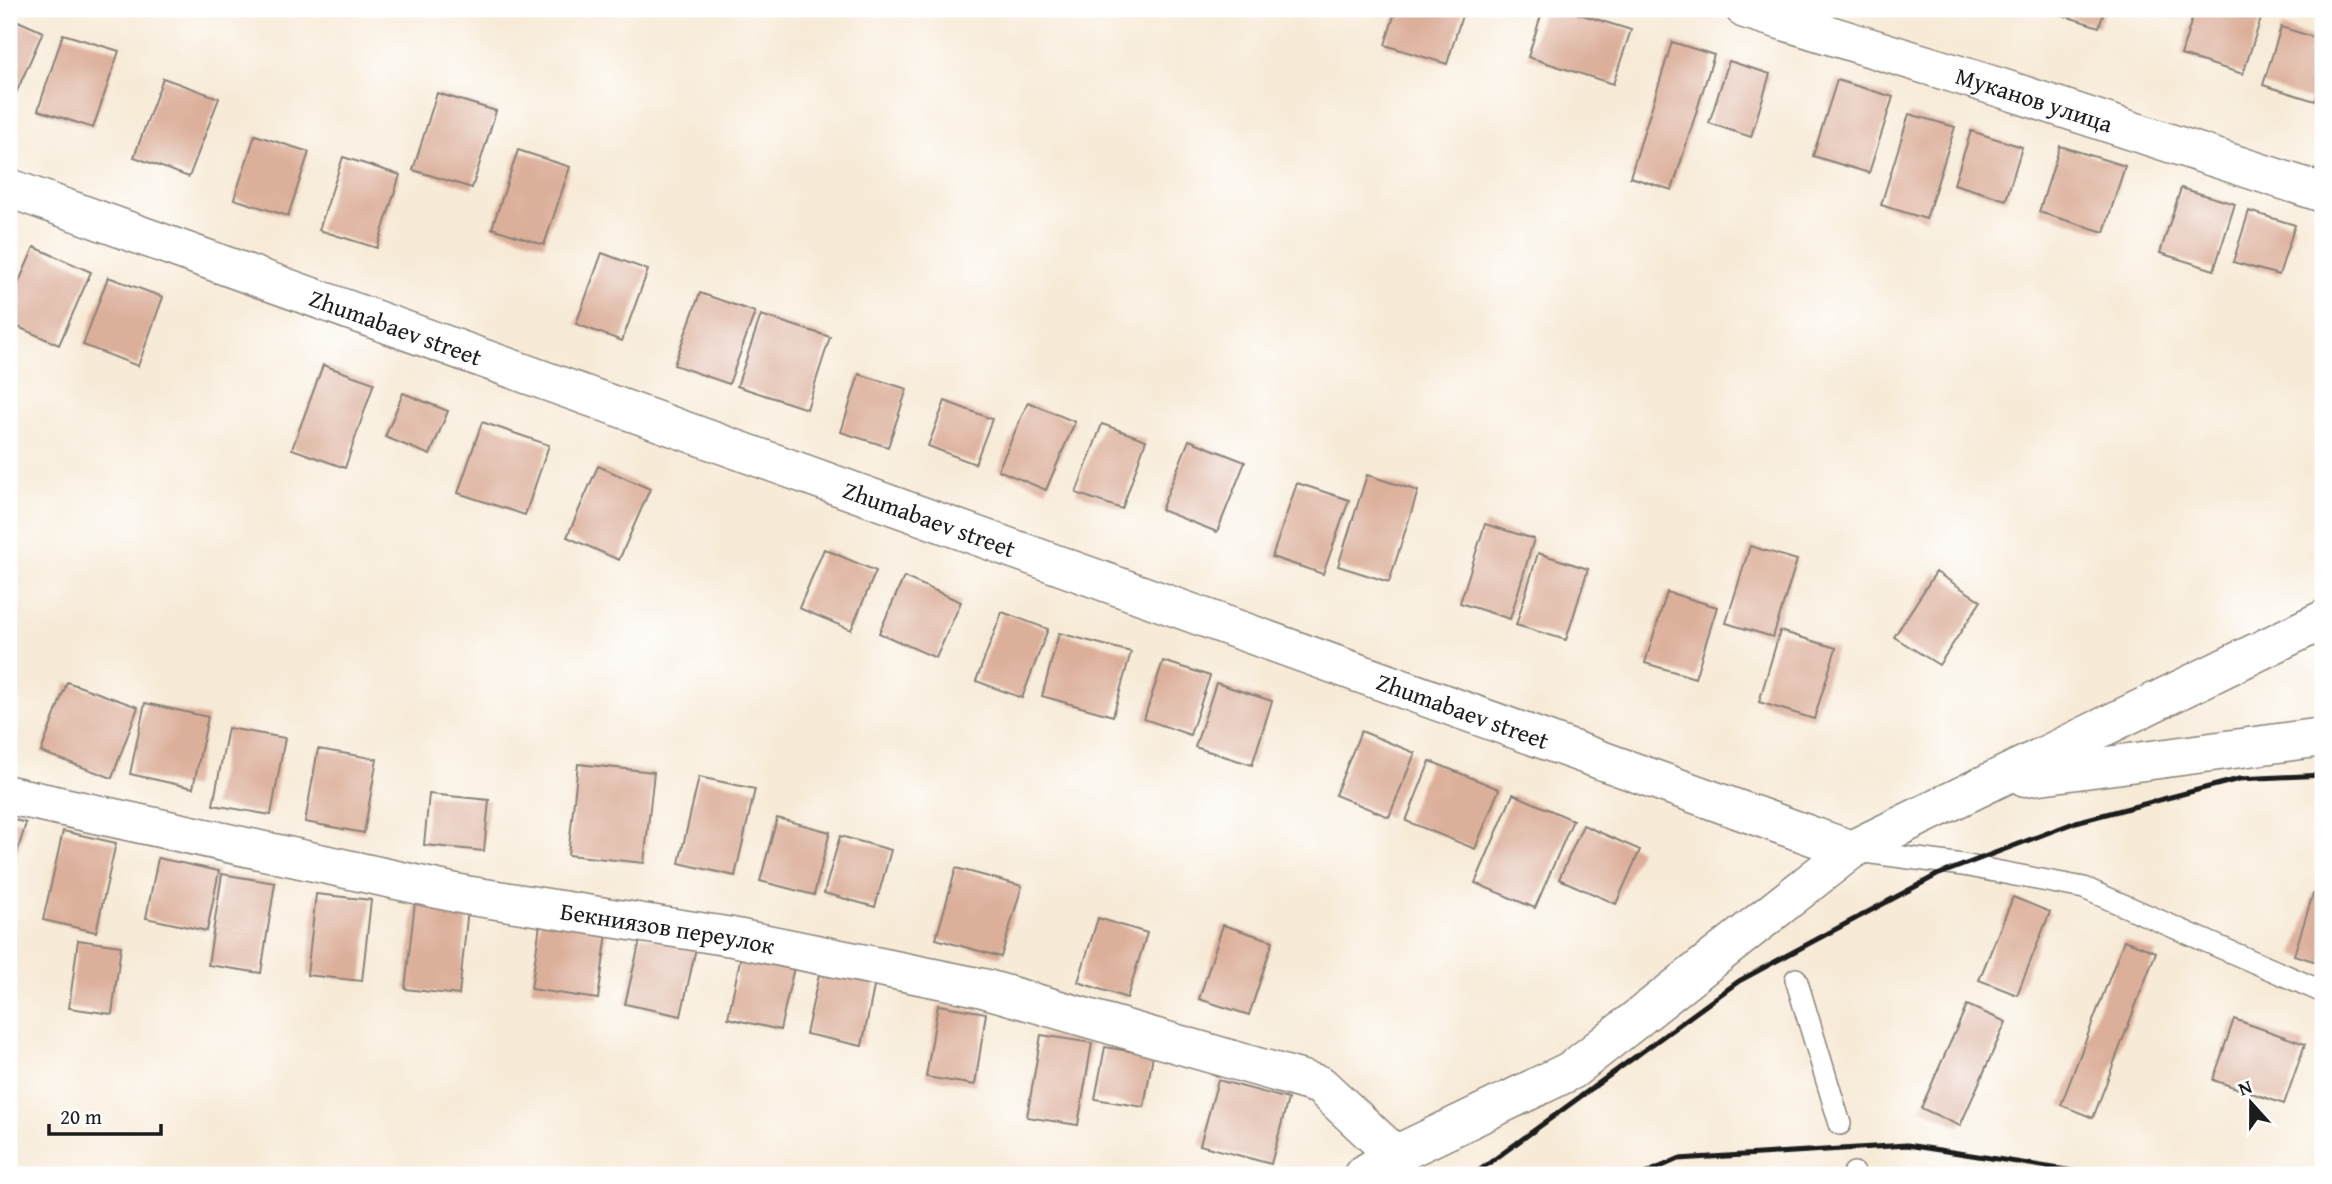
<svg xmlns="http://www.w3.org/2000/svg" width="2332" height="1184" font-family="'Gentium Book Plus',serif">
<style>
.building{fill:#dcaf9a}
.lines{fill:none;stroke-linecap:round;stroke-linejoin:round}
.service-casing{stroke:#8a8379;stroke-width:24}
.minor-casing{stroke:#8a8379;stroke-width:41}
.service{stroke:#fff;stroke-width:21}
.minor{stroke:#fff;stroke-width:38}
.rail{stroke:#1c1c1c;stroke-width:5}
.labels{text-anchor:middle;dominant-baseline:central;stroke-width:5;stroke-linejoin:round;paint-order:stroke}
.street-label{font-size:24px;fill:#1c1c1c;stroke:#fff}
</style>
<rect width="100%" height="100%" fill="#fff"/>
<filter id="ink" filterUnits="userSpaceOnUse"><feTurbulence type="fractalNoise" baseFrequency=".0143" numOctaves="2"/><feDisplacementMap in="SourceGraphic" scale="14" xChannelSelector="R" yChannelSelector="G"/><feConvolveMatrix kernelMatrix="1 2 1 2 8 2 1 2 1" color-interpolation-filters="sRGB"/></filter>
<filter id="wash" filterUnits="userSpaceOnUse"><feTurbulence type="fractalNoise" baseFrequency=".00686" numOctaves="4" result="noise"/><feDisplacementMap in="SourceGraphic" scale="28" xChannelSelector="R" yChannelSelector="G"/><feGaussianBlur stdDeviation="1.57" result="paint"/><feColorMatrix in="noise" values="0 0 0 0 0 0 0 0 0 0 0 0 0 0 0 0 0 1.4 0 .05"/><feComposite in="paint" operator="in"/></filter>
<g filter="url(#wash)">
<rect width="100%" height="100%" fill="#f7ead6"/>
<g id="blocks">
<path class="building" d="M 1362,9 L 1383,9 L 1381,15 Z
M 1396,9 L 1464,9 L 1447,64 L 1385,45 Z
M 1543,9 L 1563,9 L 1631,30 L 1613,84 L 1528,57 Z
M 2043,9 L 2105,9 L 2099,27 Z
M 2195,9 L 2264,9 L 2243,74 L 2181,55 Z
M 9,17 L 43,32 L 9,109 Z
M 2281,27 L 2323,40 L 2323,76 L 2315,101 L 2263,85 Z
M 63,34 L 119,51 L 93,128 L 38,110 Z
M 1672,42 L 1714,55 L 1672,190 L 1630,177 Z
M 1729,61 L 1770,74 L 1751,137 L 1709,123 Z
M 163,78 L 219,98 L 189,177 L 134,157 Z
M 1837,80 L 1893,97 L 1869,173 L 1813,156 Z
M 437,93 L 496,111 L 472,188 L 413,170 Z
M 1909,114 L 1955,127 L 1926,219 L 1881,205 Z
M 1971,131 L 2022,147 L 2006,200 L 1954,184 Z
M 255,135 L 309,152 L 288,216 L 234,199 Z
M 2060,146 L 2125,166 L 2104,232 L 2039,212 Z
M 518,150 L 570,167 L 544,245 L 492,228 Z
M 343,157 L 400,175 L 377,248 L 319,230 Z
M 2181,188 L 2235,204 L 2214,270 L 2160,253 Z
M 2249,211 L 2295,225 L 2279,275 L 2233,262 Z
M 34,247 L 91,272 L 59,345 L 9,323 L 9,305 Z
M 602,253 L 648,270 L 622,341 L 576,324 Z
M 108,277 L 163,297 L 138,366 L 83,345 Z
M 700,293 L 755,312 L 729,384 L 674,365 Z
M 761,315 L 830,337 L 807,409 L 737,386 Z
M 323,365 L 374,383 L 345,468 L 292,449 Z
M 859,374 L 907,389 L 888,447 L 841,432 Z
M 403,393 L 448,411 L 430,455 L 385,437 Z
M 945,401 L 992,419 L 975,464 L 928,446 Z
M 1028,402 L 1075,422 L 1046,490 L 998,470 Z
M 482,422 L 549,445 L 525,515 L 458,493 Z
M 1102,424 L 1146,440 L 1122,509 L 1076,493 Z
M 1189,440 L 1245,462 L 1217,532 L 1161,510 Z
M 598,466 L 650,489 L 619,560 L 567,537 Z
M 1367,475 L 1418,491 L 1389,582 L 1338,566 Z
M 1297,483 L 1349,500 L 1323,574 L 1272,557 Z
M 1485,524 L 1534,539 L 1510,619 L 1460,603 Z
M 1750,546 L 1797,560 L 1773,637 L 1726,623 Z
M 824,549 L 876,571 L 851,630 L 799,608 Z
M 1538,553 L 1588,569 L 1566,640 L 1516,625 Z
M 1936,572 L 1981,601 L 1939,665 L 1894,637 Z
M 904,577 L 961,602 L 936,658 L 879,633 Z
M 1667,592 L 1717,607 L 1695,678 L 1645,663 Z
M 1002,612 L 1048,629 L 1022,698 L 976,681 Z
M 1780,631 L 1836,648 L 1814,719 L 1759,702 Z
M 1059,633 L 1131,652 L 1113,716 L 1042,696 Z
M 1163,661 L 1210,676 L 1190,735 L 1144,719 Z
M 67,682 L 138,707 L 112,778 L 41,752 Z
M 1216,683 L 1272,701 L 1252,765 L 1195,747 Z
M 145,703 L 208,717 L 193,788 L 130,774 Z
M 228,728 L 285,738 L 271,815 L 213,805 Z
M 1361,731 L 1415,753 L 1389,817 L 1335,795 Z
M 318,749 L 377,759 L 364,833 L 305,822 Z
M 1430,761 L 1499,789 L 1475,849 L 1406,821 Z
M 578,764 L 654,772 L 644,863 L 568,855 Z
M 699,777 L 755,789 L 735,876 L 679,863 Z
M 429,794 L 489,800 L 484,851 L 424,845 Z
M 1513,794 L 1573,820 L 1535,908 L 1475,883 Z
M 9,818 L 26,823 L 9,880 Z
M 777,818 L 830,832 L 814,895 L 760,881 Z
M 1583,825 L 1640,850 L 1616,904 L 1559,879 Z
M 63,831 L 116,843 L 96,932 L 43,920 Z
M 840,836 L 891,850 L 875,907 L 824,893 Z
M 158,858 L 219,871 L 207,931 L 146,918 Z
M 956,868 L 1022,886 L 1001,957 L 936,939 Z
M 222,874 L 275,883 L 261,973 L 208,965 Z
M 316,894 L 371,900 L 362,981 L 307,975 Z
M 2313,894 L 2323,897 L 2323,964 L 2294,955 Z
M 2013,897 L 2050,912 L 2017,995 L 1979,980 Z
M 415,902 L 468,908 L 459,995 L 405,989 Z
M 541,917 L 608,926 L 598,999 L 531,989 Z
M 1098,918 L 1147,933 L 1127,998 L 1078,982 Z
M 1223,925 L 1273,941 L 1249,1015 L 1199,999 Z
M 641,936 L 696,948 L 681,1016 L 625,1004 Z
M 78,940 L 121,946 L 112,1014 L 69,1008 Z
M 2124,940 L 2156,952 L 2093,1118 L 2061,1105 Z
M 741,955 L 794,967 L 780,1030 L 728,1018 Z
M 820,970 L 875,982 L 862,1046 L 806,1034 Z
M 938,1005 L 986,1013 L 975,1085 L 926,1077 Z
M 1967,1005 L 2006,1022 L 1960,1126 L 1921,1108 Z
M 2234,1019 L 2305,1044 L 2284,1104 L 2213,1080 Z
M 1041,1035 L 1092,1043 L 1078,1125 L 1027,1117 Z
M 1105,1047 L 1153,1055 L 1144,1107 L 1095,1099 Z
M 1218,1080 L 1288,1099 L 1271,1164 L 1200,1145 Z"/>
</g>
</g>
<g filter="url(#ink)">
<use href="#blocks" fill-opacity="0" stroke="#8a8379" stroke-width="2"/>
<g class="lines">
<g class="service-casing">
<path id="service" d="M 1857,851 L 1963,865 L 2084,888 L 2323,992
M 1796,979 L 1840,1124
M 1854,1173 L 1855,1175"/>
</g>
<g class="minor-casing">
<g id="minor">
<path id="s1" d="M 1745,9 L 1998,87 L 2323,193"/>
<path id="s2" d="M 9,188 L 1851,850"/>
<path d="M 2025,777 L 2323,737"/>
<path id="s3" d="M 9,795 L 465,895 L 732,937 L 983,988 L 1320,1085 L 1395,1155 L 1363,1175"/>
<path d="M 1395,1155 L 1572,1070 L 1851,850 L 2323,620"/>
</g>
</g>
<use href="#service" class="service"/>
<use href="#minor" class="minor"/>
<path class="rail" d="M 1473,1175 L 1739,981 L 1937,875 L 2076,822 L 2239,779 L 2323,775
M 1642,1175 L 1678,1159 L 1907,1145 L 2099,1175"/>
</g>
</g>
<g class="labels">
<g class="street-label">
<text stroke="none"><textPath href="#s1" startOffset="303">Муканов улица</textPath></text>
<text stroke="none"><textPath href="#s2" startOffset="411">Zhumabaev street</textPath></text>
<text stroke="none"><textPath href="#s2" startOffset="978">Zhumabaev street</textPath></text>
<text stroke="none"><textPath href="#s2" startOffset="1545">Zhumabaev street</textPath></text>
<text stroke="none"><textPath href="#s3" startOffset="672">Бекниязов переулок</textPath></text>
</g>
</g>
<rect width="2332" height="1184" fill="none" stroke="#fff" stroke-width="35"/>
<g transform="translate(2251 1103) rotate(339)" stroke="#ffffff" stroke-width="5" paint-order="stroke">
<path d="M0-5L12 26L0 18L-12 26Z" fill="#1c1c1c"/>
<text y="-10" font-size="19" font-weight="bold" text-anchor="middle" fill="#1c1c1c">N</text>
</g>
<path d="M49 1124v10h112v-10" fill="none" stroke="#1c1c1c" stroke-width="3.5"/>
<text x="60" y="1124" font-size="21" fill="#1c1c1c" stroke="#ffffff" stroke-width="5" paint-order="stroke">20 m</text>
</svg>
